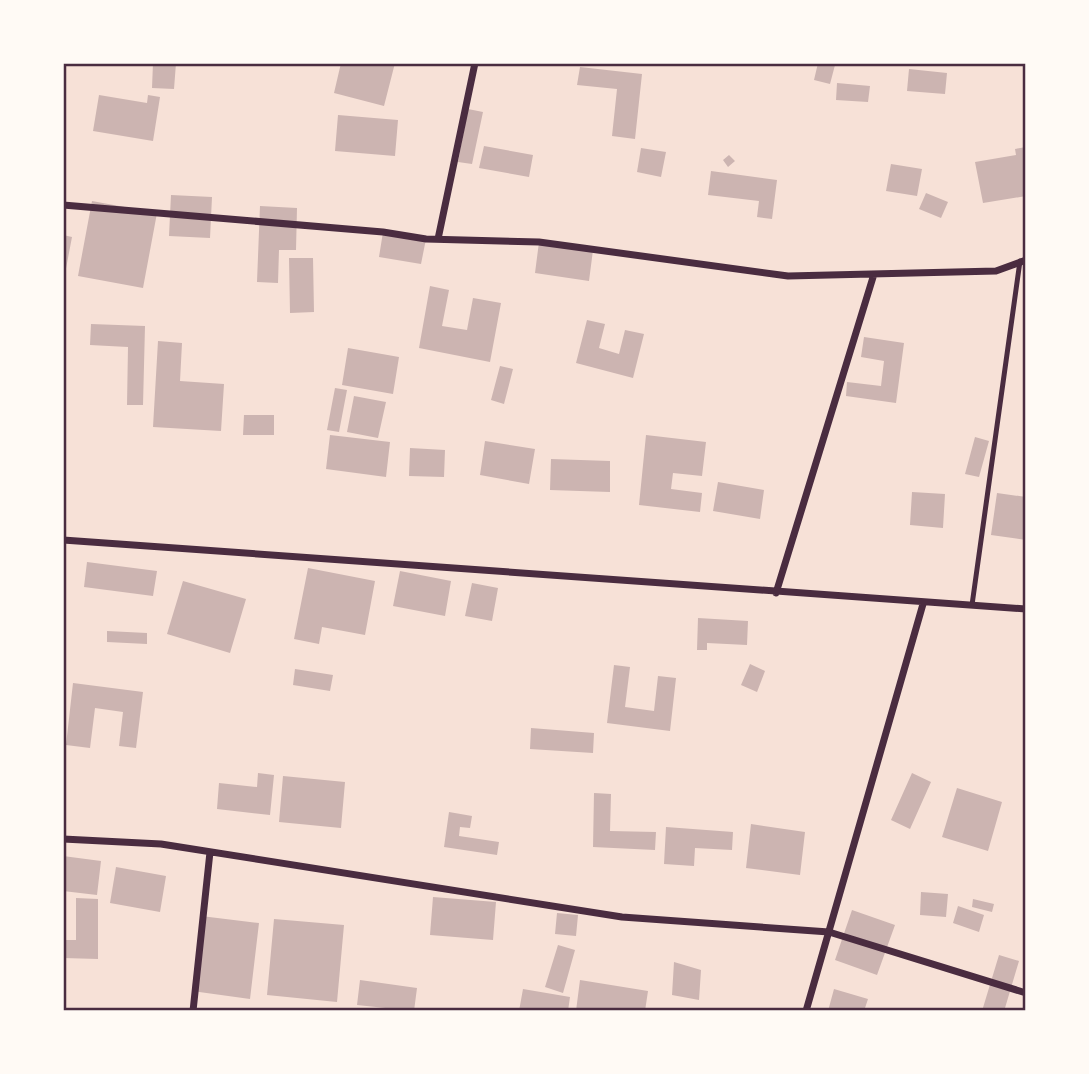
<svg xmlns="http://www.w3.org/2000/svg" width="1089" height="1074" font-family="'Nunito Sans',sans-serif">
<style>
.building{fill:#ccb4b1}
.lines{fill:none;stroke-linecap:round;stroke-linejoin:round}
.service{stroke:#4a2c40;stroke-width:5}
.minor{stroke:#4a2c40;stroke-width:7}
.neatline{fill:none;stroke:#4a2c40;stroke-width:2.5}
</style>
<rect width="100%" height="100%" fill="#f7e1d7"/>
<path class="building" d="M 153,63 L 176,63 L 174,89 L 152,88 Z
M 341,63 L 395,63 L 384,106 L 334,93 Z
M 818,63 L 835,65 L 830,84 L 814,80 Z
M 580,67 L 642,74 L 635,139 L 612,136 L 617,89 L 577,85 Z
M 909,69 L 947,73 L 945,94 L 907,91 Z
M 837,83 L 870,86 L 868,102 L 836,100 Z
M 99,95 L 147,103 L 148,95 L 160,97 L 153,141 L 93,131 Z
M 468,109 L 483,112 L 472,164 L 458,162 Z
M 338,115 L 398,120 L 395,156 L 335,151 Z
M 484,146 L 533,155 L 529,177 L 479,168 Z
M 1026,147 L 1026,196 L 983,203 L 975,162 L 1016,155 L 1015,149 Z
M 641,148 L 666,152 L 661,177 L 637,172 Z
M 729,155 L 735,161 L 728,167 L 723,160 Z
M 891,164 L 922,169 L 917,196 L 886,191 Z
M 711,171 L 777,180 L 772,219 L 757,217 L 759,201 L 708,195 Z
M 926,193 L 948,202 L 941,218 L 919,209 Z
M 171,195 L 212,197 L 210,238 L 169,236 Z
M 92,201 L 157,213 L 143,288 L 78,276 Z
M 260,206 L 297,208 L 296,250 L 279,250 L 278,283 L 257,282 Z
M 383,232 L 426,239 L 421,264 L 379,257 Z
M 63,235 L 72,237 L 64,279 L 63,279 Z
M 539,242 L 593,250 L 589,281 L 535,273 Z
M 289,258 L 313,258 L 314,312 L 290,313 Z
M 430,286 L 449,290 L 442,326 L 467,330 L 473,298 L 501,303 L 490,362 L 419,348 Z
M 587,320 L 605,324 L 599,348 L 619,354 L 625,330 L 644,334 L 633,378 L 576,363 Z
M 91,324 L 145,326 L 143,405 L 127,405 L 128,347 L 90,345 Z
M 864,337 L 904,343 L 896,403 L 846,396 L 847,382 L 881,386 L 884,361 L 861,357 Z
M 158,341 L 182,343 L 180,381 L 224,384 L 221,431 L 153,427 Z
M 348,348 L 399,357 L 393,394 L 342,385 Z
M 500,366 L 513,369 L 504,404 L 491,400 Z
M 335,388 L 347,390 L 339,432 L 327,430 Z
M 354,396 L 386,402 L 378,438 L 347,432 Z
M 244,415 L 274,415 L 274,435 L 243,435 Z
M 330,435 L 390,442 L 386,477 L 326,469 Z
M 646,435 L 706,442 L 702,476 L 673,473 L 671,489 L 702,493 L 700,512 L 639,505 Z
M 975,437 L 989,441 L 979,477 L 965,474 Z
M 485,441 L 535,449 L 529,484 L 480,475 Z
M 410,448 L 445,450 L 444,477 L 409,476 Z
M 551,459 L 610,461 L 610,492 L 550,490 Z
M 718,482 L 764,490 L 760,519 L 713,511 Z
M 912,492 L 945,494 L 943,528 L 910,525 Z
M 997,493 L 1026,497 L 1026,540 L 991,535 Z
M 87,562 L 157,571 L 153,596 L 84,587 Z
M 308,568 L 375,581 L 365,635 L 322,627 L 319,644 L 294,639 Z
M 400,571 L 451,581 L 445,616 L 393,606 Z
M 183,581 L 246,599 L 230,653 L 167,634 Z
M 472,583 L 498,588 L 492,621 L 465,616 Z
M 698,618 L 748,621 L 747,645 L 707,643 L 707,650 L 697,650 Z
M 107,631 L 147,633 L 147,644 L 107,642 Z
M 750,664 L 765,671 L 757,692 L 741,685 Z
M 614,665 L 630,667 L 625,707 L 654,711 L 658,676 L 676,678 L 670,731 L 607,723 Z
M 295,669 L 333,675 L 330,691 L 293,685 Z
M 73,683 L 143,692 L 136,748 L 119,746 L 123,712 L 95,708 L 90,748 L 66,745 Z
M 531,728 L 594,733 L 593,753 L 530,749 Z
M 258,773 L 274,775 L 270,815 L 217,809 L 219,783 L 257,787 Z
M 912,773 L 931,782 L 910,829 L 891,820 Z
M 283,776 L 345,782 L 341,828 L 279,822 Z
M 957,788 L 1002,802 L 988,851 L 942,837 Z
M 594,793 L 611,794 L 610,831 L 656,832 L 655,850 L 593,847 Z
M 449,812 L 472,816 L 470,828 L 460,827 L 459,836 L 499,842 L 497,855 L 444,847 Z
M 751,824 L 805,832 L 800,875 L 746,868 Z
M 666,827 L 733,832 L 732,850 L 695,848 L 694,866 L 664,864 Z
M 63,856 L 101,861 L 97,895 L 63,891 Z
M 116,867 L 166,876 L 160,912 L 110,903 Z
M 921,892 L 948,894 L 946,917 L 920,915 Z
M 433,897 L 496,902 L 493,940 L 430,935 Z
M 76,898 L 98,899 L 98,959 L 63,958 L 63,940 L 76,940 Z
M 973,899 L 994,904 L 992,912 L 972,907 Z
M 958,906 L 984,915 L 979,932 L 953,923 Z
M 852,910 L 895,925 L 877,975 L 835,960 Z
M 557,913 L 578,915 L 576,936 L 555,934 Z
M 201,916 L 259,923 L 250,999 L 192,991 Z
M 274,919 L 344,925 L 337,1002 L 267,995 Z
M 558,945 L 575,950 L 563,993 L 545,987 Z
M 999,955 L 1019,961 L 1005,1008 L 1012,1011 L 982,1011 Z
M 674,962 L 701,970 L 699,1000 L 672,995 Z
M 360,980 L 417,988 L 414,1011 L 357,1005 Z
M 580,980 L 648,991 L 645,1011 L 576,1011 Z
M 523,989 L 570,997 L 568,1011 L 519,1011 Z
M 834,989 L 868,999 L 864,1011 L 828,1011 Z"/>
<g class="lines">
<path class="service" d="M 972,605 L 1020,261"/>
<path class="minor" d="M 63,205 L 383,232 L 426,239 L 539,242 L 788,276 L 996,271 L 1026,260
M 438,239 L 475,63
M 63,540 L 1026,609
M 776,593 L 874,274
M 63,839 L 161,844 L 622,917 L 829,932 L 1026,993
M 193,1011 L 210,852
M 806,1011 L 923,604"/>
</g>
<rect width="1089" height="1074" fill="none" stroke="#fffaf5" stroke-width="130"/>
<rect x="65" y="65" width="959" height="944" class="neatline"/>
</svg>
